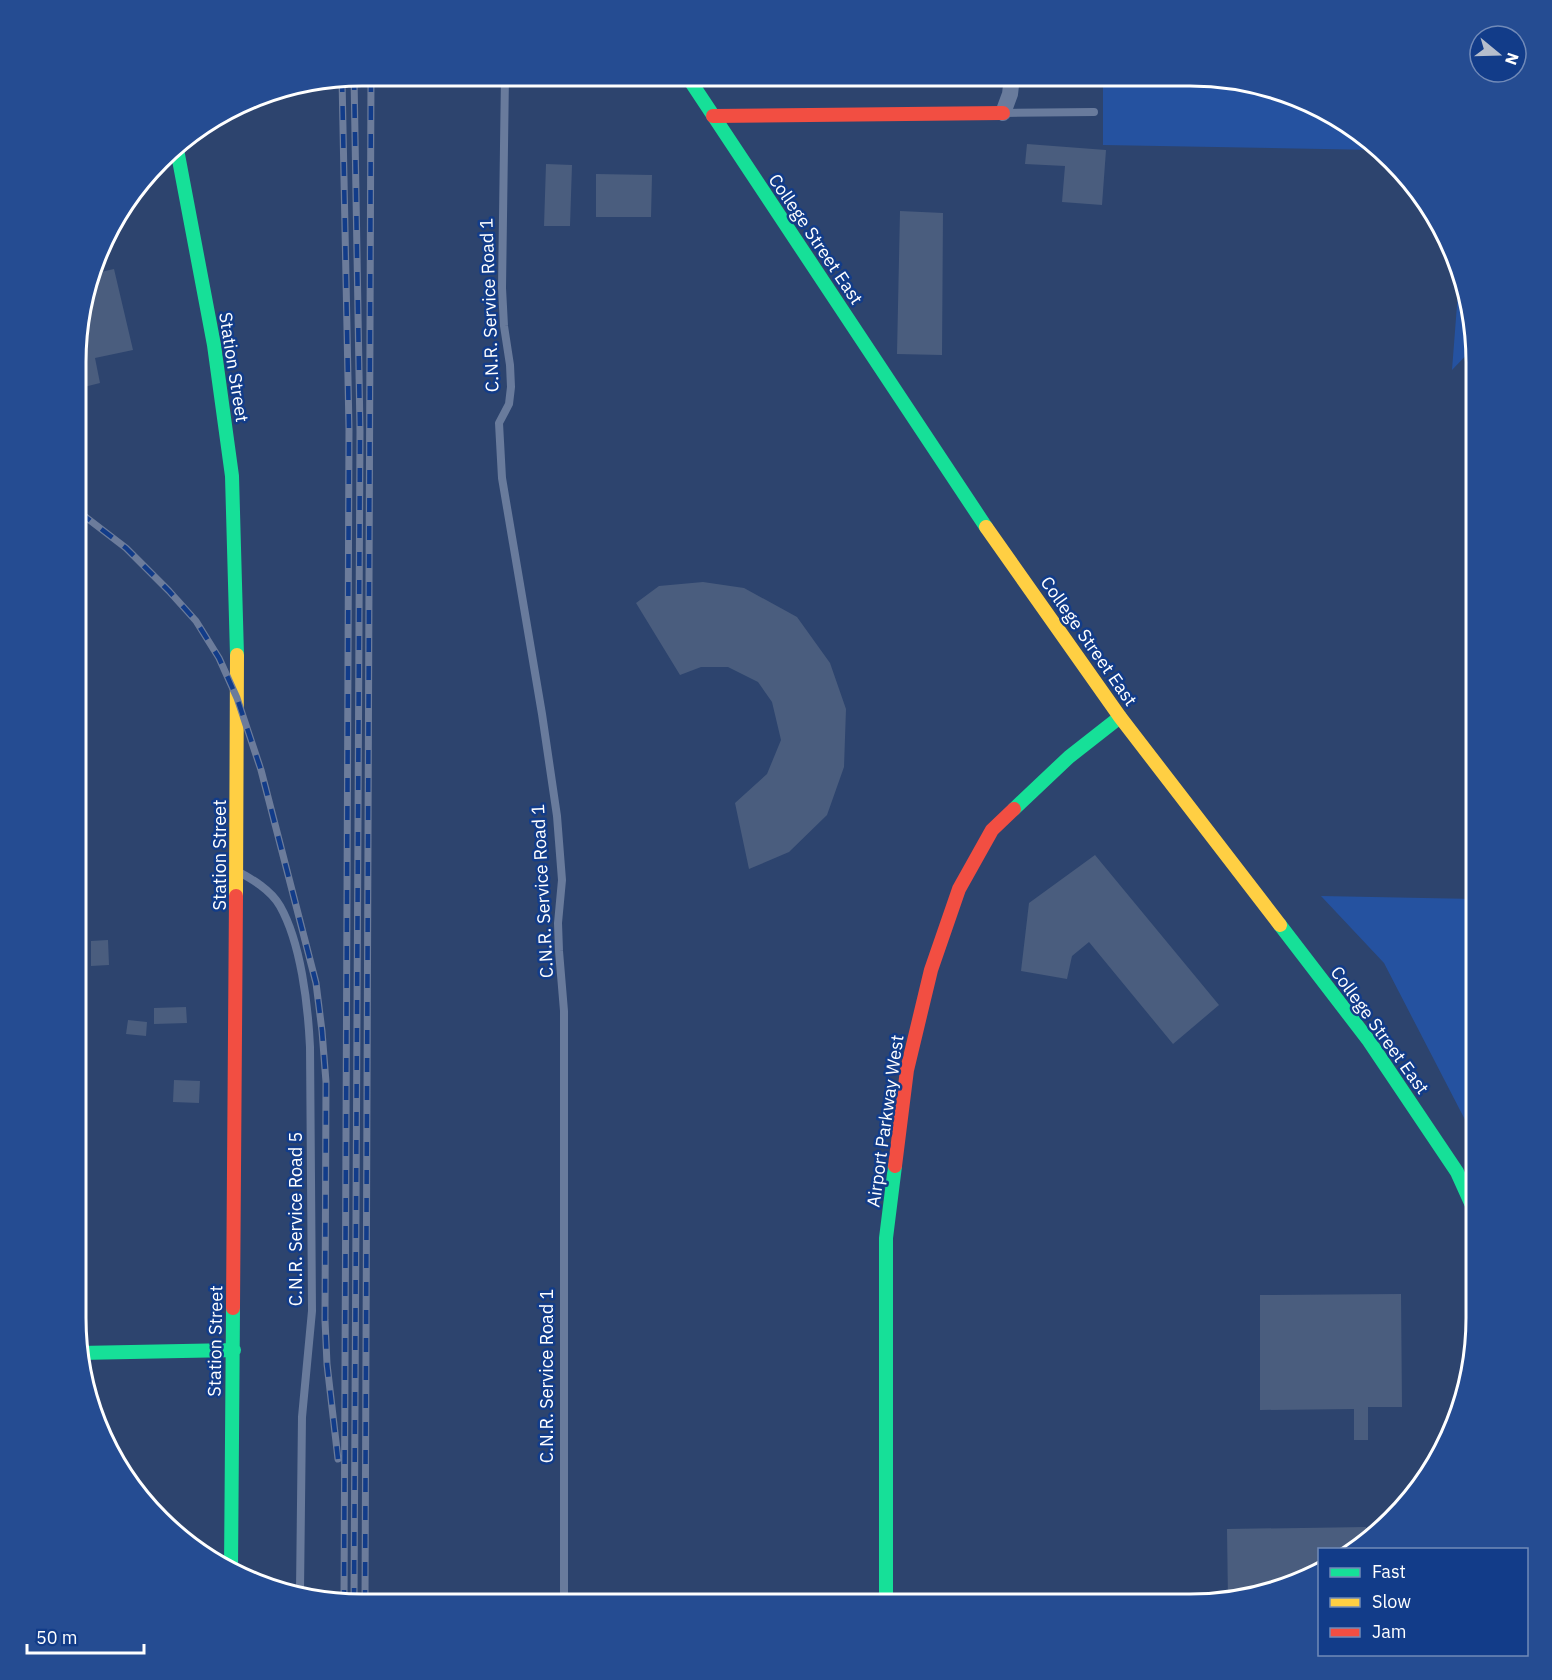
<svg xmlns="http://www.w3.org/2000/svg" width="1552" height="1680" font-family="'IBM Plex Sans',sans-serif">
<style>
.green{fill:#2552a0}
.building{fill:#4a5d7e}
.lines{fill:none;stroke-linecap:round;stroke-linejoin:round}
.lane{stroke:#697b9c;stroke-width:8}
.street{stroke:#697b9c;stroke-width:16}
.fast{stroke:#16e098;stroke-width:14}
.slow{stroke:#ffcf43;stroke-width:14}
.jam{stroke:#f24e42;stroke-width:14}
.rail-casing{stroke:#6c7c9b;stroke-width:7}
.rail{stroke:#123c89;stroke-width:4.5;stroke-dasharray:14;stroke-linecap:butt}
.labels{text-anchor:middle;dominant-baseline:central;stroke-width:5;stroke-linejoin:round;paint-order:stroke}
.street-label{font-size:18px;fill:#fff;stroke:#123c89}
.rim{fill:none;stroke:#fff;stroke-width:3}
</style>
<rect width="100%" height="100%" fill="#2d446e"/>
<path class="green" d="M 1103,77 L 1227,77 L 1349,123 L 1376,150 L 1103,145 Z
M 1460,266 L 1476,345 L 1452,370 Z
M 1321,896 L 1476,899 L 1476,1141 L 1384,963 Z"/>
<path class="building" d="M 1027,144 L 1106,150 L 1102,205 L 1062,202 L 1065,166 L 1025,164 Z
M 546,164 L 572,165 L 570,226 L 544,226 Z
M 596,174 L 652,175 L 651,217 L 596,217 Z
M 900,211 L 943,213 L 942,355 L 897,354 Z
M 114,269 L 133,350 L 95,358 L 100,383 L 80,388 L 80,306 L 92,274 Z
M 703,582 L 744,588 L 797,617 L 830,663 L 846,709 L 844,767 L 827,815 L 789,852 L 749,869 L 735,803 L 767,774 L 781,740 L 772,702 L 758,682 L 728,667 L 701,667 L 680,675 L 636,603 L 659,586 Z
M 1095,855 L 1219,1005 L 1173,1044 L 1089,942 L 1072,956 L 1067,979 L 1021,971 L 1029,903 Z
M 108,940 L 109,965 L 91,966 L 91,941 Z
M 186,1007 L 187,1023 L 154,1024 L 154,1008 Z
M 128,1020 L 147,1022 L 146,1036 L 126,1034 Z
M 174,1080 L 200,1081 L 199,1103 L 173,1102 Z
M 1401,1294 L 1402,1407 L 1368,1407 L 1368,1440 L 1354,1440 L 1354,1409 L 1260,1410 L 1260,1295 Z
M 1366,1527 L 1366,1539 L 1356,1550 L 1320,1550 L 1320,1572 L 1282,1590 L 1228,1601 L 1227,1529 Z"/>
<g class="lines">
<path class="lane" d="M 505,75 L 502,288 L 504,326 L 510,365 L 511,387 L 509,404 L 499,423 L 502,478 L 542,714 L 557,816 L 562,880 L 558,923 L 559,951 L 564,1011 L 564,1604
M 1003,113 L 1094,112
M 237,871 C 252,879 271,890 280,906 C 301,943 308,1005 310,1047 L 312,1311 L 302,1417 L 300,1591"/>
<path class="street" d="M 1003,113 L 1010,94 L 1012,77"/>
<path class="fast" d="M 687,76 L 986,527
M 176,144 L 214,345 L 232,476 L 237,655
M 1014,809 L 1069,757 L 1120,717
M 1280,925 L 1369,1041 L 1457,1172 L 1476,1214
M 79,1353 L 234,1350
M 231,1570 L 233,1308
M 886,1604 L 886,1238 L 895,1166"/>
<path class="slow" d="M 986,527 L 1120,717 L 1280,925
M 236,896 L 237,655"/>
<path class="jam" d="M 713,116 L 1003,113
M 895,1166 L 907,1070 L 931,970 L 959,889 L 992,830 L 1014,809
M 233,1308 L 236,896"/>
<g class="rail-casing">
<path id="rail" d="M 354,76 L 360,431 L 354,1604
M 342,78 L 349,429 L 344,1604
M 79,512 L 126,548 L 169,591 L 196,621 L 219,658 L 237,698 L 261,770 L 316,983 L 322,1031 L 326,1082 L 325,1320 L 327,1364 L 338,1459
M 1475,551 L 1476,551
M 365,1604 L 371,75"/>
</g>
<use href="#rail" class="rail"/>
</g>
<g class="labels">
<g class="street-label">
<text transform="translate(816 239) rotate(56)">College Street East</text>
<text transform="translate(489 305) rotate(-92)">C.N.R. Service Road 1</text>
<text transform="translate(234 367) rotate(81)">Station Street</text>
<text transform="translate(1089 641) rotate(55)">College Street East</text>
<text transform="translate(219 855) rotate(-90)">Station Street</text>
<text transform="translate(542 891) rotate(-93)">C.N.R. Service Road 1</text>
<text transform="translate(1380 1030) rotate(54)">College Street East</text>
<text transform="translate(885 1121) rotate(-82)">Airport Parkway West</text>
<text transform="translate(295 1219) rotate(-90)">C.N.R. Service Road 5</text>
<text transform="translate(215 1341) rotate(-89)">Station Street</text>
<text transform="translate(546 1376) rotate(-90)">C.N.R. Service Road 1</text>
</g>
</g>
<path d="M0 0H1552V1680H0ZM362 86H1190A276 276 0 0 1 1466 362V1318A276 276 0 0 1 1190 1594H362A276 276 0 0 1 86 1318V362A276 276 0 0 1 362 86Z" fill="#254c92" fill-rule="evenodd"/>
<path class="rim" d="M362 86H1190A276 276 0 0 1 1466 362V1318A276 276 0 0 1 1190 1594H362A276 276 0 0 1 86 1318V362A276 276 0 0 1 362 86Z"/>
<rect x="1318" y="1548" width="210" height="108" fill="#123c89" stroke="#718ab8" stroke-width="1.5"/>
<rect x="1330" y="1568" width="30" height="9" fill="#16e098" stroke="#718ab8" stroke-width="1.5"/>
<text x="1372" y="1578" font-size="18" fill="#ffffff">Fast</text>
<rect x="1330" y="1598" width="30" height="9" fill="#ffcf43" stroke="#718ab8" stroke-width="1.5"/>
<text x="1372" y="1608" font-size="18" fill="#ffffff">Slow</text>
<rect x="1330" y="1628" width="30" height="9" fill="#f24e42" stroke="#718ab8" stroke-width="1.5"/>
<text x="1372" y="1638" font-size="18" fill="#ffffff">Jam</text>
<g transform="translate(1498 54) rotate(109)"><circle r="28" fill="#123c89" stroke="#718ab8" stroke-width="1.5"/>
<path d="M0-4.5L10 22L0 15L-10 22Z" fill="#b6becc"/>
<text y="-9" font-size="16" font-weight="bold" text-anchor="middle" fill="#ffffff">N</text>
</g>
<path d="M27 1644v9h117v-9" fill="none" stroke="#ffffff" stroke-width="3"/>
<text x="36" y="1644" font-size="18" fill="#ffffff" stroke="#123c89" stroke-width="4.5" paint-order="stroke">50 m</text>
</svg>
